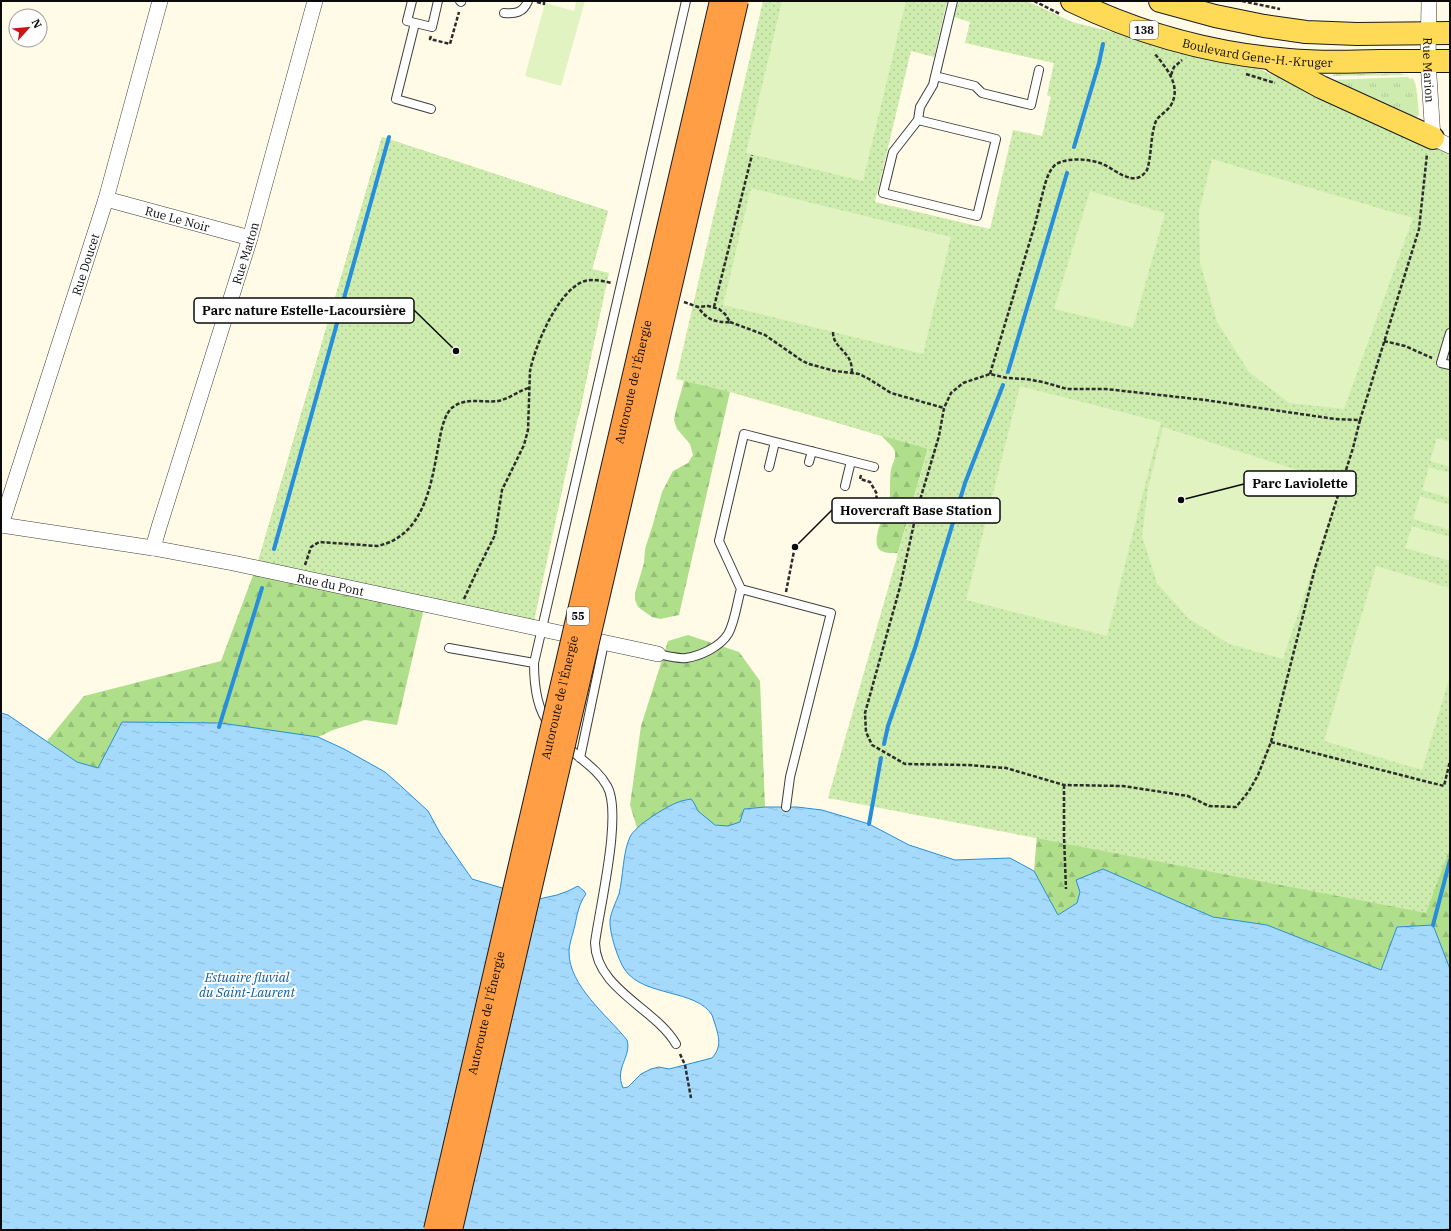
<svg xmlns="http://www.w3.org/2000/svg" width="1451" height="1231" font-family="'IBM Plex Serif',serif">
<style>
.grass{fill:url(#grass-tufts)}
.forest{fill:url(#forest-firs)}
.park{fill:url(#park-dots)}
.pitch{fill:#e0f3c0}
.water{fill:url(#water-ripples);stroke:#268eda}
.lines{fill:none;stroke-linecap:round;stroke-linejoin:round}
.stream{stroke:#268eda;stroke-width:4}
.service-casing{stroke:#3d3d3d;stroke-width:10}
.minor-casing{stroke:#3d3d3d;stroke-width:16}
.primary-casing{stroke:#1b1b1b;stroke-width:24}
.path{stroke:#2c2c2c;stroke-width:2.5;stroke-dasharray:4 2;stroke-linecap:butt}
.service{stroke:#fff;stroke-width:8}
.minor{stroke:#fff;stroke-width:15}
.primary{stroke:#ffda57;stroke-width:22}
.motorway-bridge-casing{stroke:#1b1b1b;stroke-width:24;stroke-linecap:butt}
.motorway-bridge{stroke:#ff9e45;stroke-width:22}
.labels{text-anchor:middle;dominant-baseline:central;stroke-width:4;stroke-linejoin:round;paint-order:stroke}
.shield{fill:#fff;stroke:#545454;stroke-width:1}
.shield-label{font-size:11px;font-weight:bold;fill:#0a0a0a}
.street-label{font-size:12px;fill:#0a0a0a;stroke:#fff}
.water-label{font-size:13px;font-style:italic;fill:#095ea5;stroke:#fff}
.leader{fill:none;stroke:#0a0a0a;stroke-width:1.5}
.callout-dot{fill:#0a0a0a;stroke:#fff;stroke-width:1.5}
.callout{fill:#fff;stroke:#0a0a0a;stroke-width:1.5}
.callout-label{font-size:13px;text-anchor:middle;font-weight:bold;fill:#0a0a0a}
</style>
<defs>
<pattern id="grass-tufts" width="24" height="20" patternUnits="userSpaceOnUse"><rect width="24" height="20" fill="#cdecad"/><path d="M3 7l-1-3M5 7V3M7 7l1-3M15 17l-1-3M17 17v-4M19 17l1-3" fill="none" stroke="#afc994"/></pattern>
<pattern id="forest-firs" width="22" height="20" patternUnits="userSpaceOnUse"><rect width="22" height="20" fill="#afdf8b"/><path d="M5 1l3.5 6h-7zM16 11l3.5 6h-7z" fill="#95be77"/></pattern>
<pattern id="park-dots" width="8" height="8" patternUnits="userSpaceOnUse"><rect width="8" height="8" fill="#cdecad"/><path d="M2 2h.1M6 6h.1" fill="none" stroke="#afc994" stroke-width="1.8" stroke-linecap="round"/></pattern>
<pattern id="water-ripples" width="26" height="14" patternUnits="userSpaceOnUse"><rect width="26" height="14" fill="#a5dafc"/><path d="M2 4q2-2 4 0t4 0M15 11q2-2 4 0t4 0" fill="none" stroke="#8dbad7"/></pattern>
</defs>
<rect width="100%" height="100%" fill="#fffbe7"/>
<path class="grass" d="M 1400,73 L 1405,75 L 1334,76 L 1328,77 L 1336,74 Z
M 1408,77 L 1410,79 L 1413,78 L 1416,86 L 1419,113 L 1418,116 L 1414,120 L 1329,80 Z"/>
<path class="forest" d="M 382,137 L 608,211 L 588,284 L 605,288 L 579,415 L 426,599 L 397,725 L 365,720 L 333,730 L 318,737 L 307,735 L 98,768 L 77,762 L 47,741 L 84,696 L 221,661 L 258,562 Z
M 684,381 L 724,384 L 730,392 L 679,615 L 660,619 L 652,617 L 638,607 L 635,600 L 635,593 L 644,563 L 645,549 L 653,524 L 662,492 L 673,471 L 688,463 L 693,455 L 690,444 L 677,429 L 674,420 L 676,410 Z
M 839,410 L 928,448 L 898,553 C 893,553 885,554 880,550 C 872,544 880,523 884,515 C 885,512 888,508 889,504 C 891,496 889,481 891,470 C 892,464 896,459 895,452 C 894,447 886,441 882,436 L 832,421 Z
M 688,635 L 739,652 L 760,681 L 765,807 L 744,809 L 740,822 C 736,823 732,826 728,826 C 716,827 703,820 697,810 C 695,806 694,803 690,799 L 676,803 L 637,828 L 630,805 L 641,726 L 668,641 Z
M 1044,749 L 1450,819 L 1450,969 L 1448,962 L 1397,928 L 1381,970 L 1267,925 L 1213,917 L 1103,869 L 1080,892 L 1077,903 L 1058,915 L 1034,871 Z"/>
<path class="park" d="M 763,1 L 947,1 L 934,57 L 911,51 L 875,202 L 990,229 L 1013,130 L 1042,136 L 1051,97 L 1047,95 L 1054,63 L 965,43 L 970,22 L 954,17 L 959,1 L 1027,1 L 1072,22 L 1255,67 L 1306,90 L 1450,147 L 1450,848 L 1426,913 L 828,798 L 928,449 L 730,392 L 676,379 Z
M 382,137 L 608,211 L 592,269 L 609,273 L 534,621 L 258,562 Z"/>
<path class="pitch" d="M 574,1 L 585,1 L 561,86 L 525,76 L 545,3 L 574,11 L 576,3 Z
M 782,1 L 906,1 L 863,181 L 746,153 Z
M 1212,159 L 1413,218 L 1344,409 L 1289,403 L 1249,372 L 1217,322 L 1200,263 L 1199,211 Z
M 751,188 L 951,237 L 923,354 L 723,305 Z
M 1090,191 L 1165,213 L 1133,328 L 1054,309 Z
M 1020,386 L 1161,422 L 1107,636 L 966,600 Z
M 1163,427 L 1341,484 L 1283,659 L 1229,644 L 1188,618 L 1157,583 L 1142,536 L 1148,488 Z
M 1437,438 L 1450,442 L 1450,467 L 1430,461 Z
M 1429,467 L 1450,473 L 1450,498 L 1422,490 Z
M 1420,496 L 1450,505 L 1450,530 L 1413,519 Z
M 1412,526 L 1450,537 L 1450,561 L 1405,548 Z
M 1376,566 L 1450,588 L 1450,676 L 1422,770 L 1324,741 Z"/>
<path class="water" d="M 1,713 L 8,715 L 77,762 L 98,768 L 122,722 L 221,723 L 318,737 L 344,749 L 385,772 L 402,787 L 428,811 L 440,833 L 472,879 L 539,899 L 557,895 L 568,891 L 578,886 L 584,891 L 586,894 C 579,903 577,915 575,925 C 573,934 569,944 569,952 C 569,986 607,1015 627,1040 C 632,1057 614,1067 623,1088 L 628,1087 L 641,1074 L 651,1069 L 659,1067 L 669,1069 L 712,1058 C 722,1047 719,1037 715,1024 C 714,1021 713,1018 712,1015 C 696,989 644,997 625,970 C 618,960 609,932 610,920 C 611,912 616,902 619,894 C 623,878 623,851 630,837 C 635,826 664,808 676,803 C 680,801 686,800 691,799 L 694,803 L 698,811 L 715,825 L 728,826 L 740,822 L 744,809 L 765,807 L 797,807 L 822,810 L 869,824 L 909,845 L 955,860 L 1010,858 L 1034,871 L 1058,915 L 1077,903 L 1080,892 L 1076,880 L 1103,869 L 1213,917 L 1267,925 L 1381,970 L 1397,927 L 1433,925 L 1450,969 L 1450,1230 L 1,1230 Z"/>
<g class="lines">
<path class="stream" d="M 1074,147 L 1099,63 L 1103,44
M 1008,372 L 1067,173
M 274,549 L 389,137
M 219,727 L 262,588
M 884,744 L 888,726 L 915,648 L 965,483 L 1003,385
M 869,824 L 881,758
M 1433,925 L 1450,860"/>
<g class="service-casing">
<path id="service" d="M 412,1 L 407,21 L 432,27 L 438,1
M 460,1 L 461,2
M 504,13 C 515,14 523,13 528,1
M 415,23 L 396,99 L 431,109
M 935,76 L 975,86 L 982,93 L 1031,105 L 1039,70
M 918,120 L 996,139 L 977,216 L 883,193 L 893,152 L 918,120 L 920,107 L 933,85 L 953,1
M 1450,333 L 1441,363 L 1450,365
M 809,462 L 812,451
M 769,467 L 775,442
M 845,486 L 851,461
M 741,589 L 719,541 L 744,434 L 874,467
M 449,648 L 534,663
M 658,654 C 667,656 676,659 686,658 C 700,656 720,647 728,634 C 735,622 737,602 741,589 L 831,613 L 790,777 L 786,807
M 549,724 C 536,708 534,683 534,663 L 686,1
M 566,745 C 579,759 598,769 607,786 C 623,813 599,910 595,943 C 596,989 655,1008 676,1044
M 580,758 L 604,643"/>
</g>
<g class="minor-casing">
<g id="minor">
<path id="s1" d="M 1429,1 L 1428,61 L 1433,138 L 1450,146"/>
<path id="s2" d="M 106,199 L 250,238"/>
<path id="s3" d="M 1,525 L 153,548 L 233,563 L 658,654"/>
<path id="s4" d="M 1,525 L 106,199 L 160,1"/>
<path id="s5" d="M 153,548 L 159,527 L 250,238 L 315,1"/>
</g>
</g>
<g class="primary-casing">
<g id="primary">
<path id="s6" d="M 1072,1 C 1140,34 1214,54 1289,60 C 1319,63 1350,62 1380,61 C 1403,61 1427,61 1450,61"/>
<path d="M 1160,1 L 1215,16 L 1264,26 L 1306,32 L 1357,34 L 1450,33"/>
<path d="M 1275,62 L 1321,87 L 1433,138"/>
</g>
</g>
<path class="path" d="M 1034,1 L 1060,14
M 1242,1 L 1280,9
M 537,2 L 544,4 L 544,1
M 431,36 L 430,39 L 450,44 L 459,12
M 1246,74 L 1275,83
M 1171,75 L 1174,67 L 1182,60
M 684,302 L 698,307 L 708,306 L 719,309 L 725,314 L 730,322 C 715,323 706,319 698,307
M 714,307 L 752,155
M 730,322 L 765,335 L 801,360 L 809,364 L 835,371 L 859,374 L 869,379 L 891,393 L 944,408
M 833,332 C 833,344 842,348 848,357 C 851,361 852,367 852,373
M 1384,341 L 1405,346 L 1432,358
M 990,374 C 1004,327 1018,281 1032,234 C 1038,216 1041,196 1047,178 C 1049,173 1051,169 1055,165 C 1066,157 1088,159 1100,163 C 1115,168 1134,190 1147,170 C 1152,155 1150,136 1156,121 C 1159,115 1167,112 1171,105 C 1182,86 1166,67 1154,53
M 1360,420 L 1353,448 L 1315,568 L 1271,742 L 1258,775 L 1249,791 L 1236,807 L 1209,806 L 1188,796 L 1123,786 L 1064,785 L 1006,768 L 968,765 L 905,764 L 872,745 L 866,732 L 865,713 L 900,587 L 917,510 L 939,436 L 944,408 L 951,393 L 963,383 L 990,374 L 1007,378 L 1026,379 L 1043,382 L 1067,389 L 1106,389 L 1205,400 L 1335,419 L 1360,420 L 1419,229 L 1427,154
M 861,475 L 860,479 L 870,482 L 877,494 L 874,510
M 305,565 L 311,547 L 319,542 L 377,546 C 427,536 432,478 440,437 C 442,427 445,413 453,407 C 466,397 483,403 498,401 C 509,399 518,391 529,388
M 786,592 L 794,551
M 464,599 L 475,575 L 495,535 L 502,490 L 524,445 L 528,430 L 530,371 C 535,346 557,293 582,282 C 592,278 602,281 612,283
M 1271,742 L 1444,786 L 1450,761
M 1064,785 L 1064,836 L 1066,889
M 680,1054 L 685,1065 L 691,1098"/>
<use href="#service" class="service"/>
<use href="#minor" class="minor"/>
<use href="#primary" class="primary"/>
<g class="motorway-bridge-casing">
<g id="motorway-bridge">
<path id="s7" d="M 435,1230 L 721,1"/>
<path d="M 451,1230 L 737,1"/>
</g>
</g>
<use href="#motorway-bridge" class="motorway-bridge"/>
</g>
<g class="labels">
<g class="shield">
<rect x="1130" y="21" width="28" height="18" rx="3"/>
<rect x="567" y="607" width="22" height="18" rx="3"/>
</g>
<g class="shield-label">
<text x="1144" y="30">138</text>
<text x="578" y="616">55</text>
</g>
<g class="street-label">
<text stroke="none"><textPath href="#s6" startOffset="194">Boulevard Gene-H.-Kruger</textPath></text>
<text stroke="none"><textPath href="#s1" startOffset="69">Rue Marion</textPath></text>
<text stroke="none"><textPath href="#s2" startOffset="74">Rue Le Noir</textPath></text>
<text stroke="none"><textPath href="#s5" startOffset="309">Rue Matton</textPath></text>
<text stroke="none"><textPath href="#s4" startOffset="274">Rue Doucet</textPath></text>
<text stroke="none"><textPath href="#s7" startOffset="871">Autoroute de l'Énergie</textPath></text>
<text stroke="none"><textPath href="#s3" startOffset="335">Rue du Pont</textPath></text>
<text stroke="none"><textPath href="#s7" startOffset="547">Autoroute de l'Énergie</textPath></text>
<text stroke="none"><textPath href="#s7" startOffset="223">Autoroute de l'Énergie</textPath></text>
</g>
<g class="water-label">
<text x="247" y="977">Estuaire fluvial<tspan x="247" dy="15">du Saint-Laurent</tspan></text>
</g>
</g>
<path class="leader" d="M456 351L414 310M1181 500L1244 484M795 547L832 510"/>
<g class="callout-dot">
<circle cx="456" cy="351" r="4"/>
<circle cx="1181" cy="500" r="4"/>
<circle cx="795" cy="547" r="4"/>
</g>
<g class="callout">
<rect x="194" y="298" width="220" height="25" rx="4"/>
<rect x="1244" y="471" width="112" height="25" rx="4"/>
<rect x="832" y="498" width="168" height="25" rx="4"/>
</g>
<g class="callout-label">
<text x="304" y="315">Parc nature Estelle-Lacoursière</text>
<text x="1300" y="488">Parc Laviolette</text>
<text x="916" y="515">Hovercraft Base Station</text>
</g>
<rect width="1451" height="1231" fill="none" stroke="#0a0a0a" stroke-width="4"/>
<g transform="translate(28 28) rotate(63)"><circle r="19" fill="#ffffff" stroke="#9d9d9d"/>
<path d="M0-3L7 15L0 10L-7 15Z" fill="#c5161b"/>
<text y="-6" font-size="11" font-weight="bold" text-anchor="middle" fill="#0a0a0a">N</text>
</g>
</svg>
